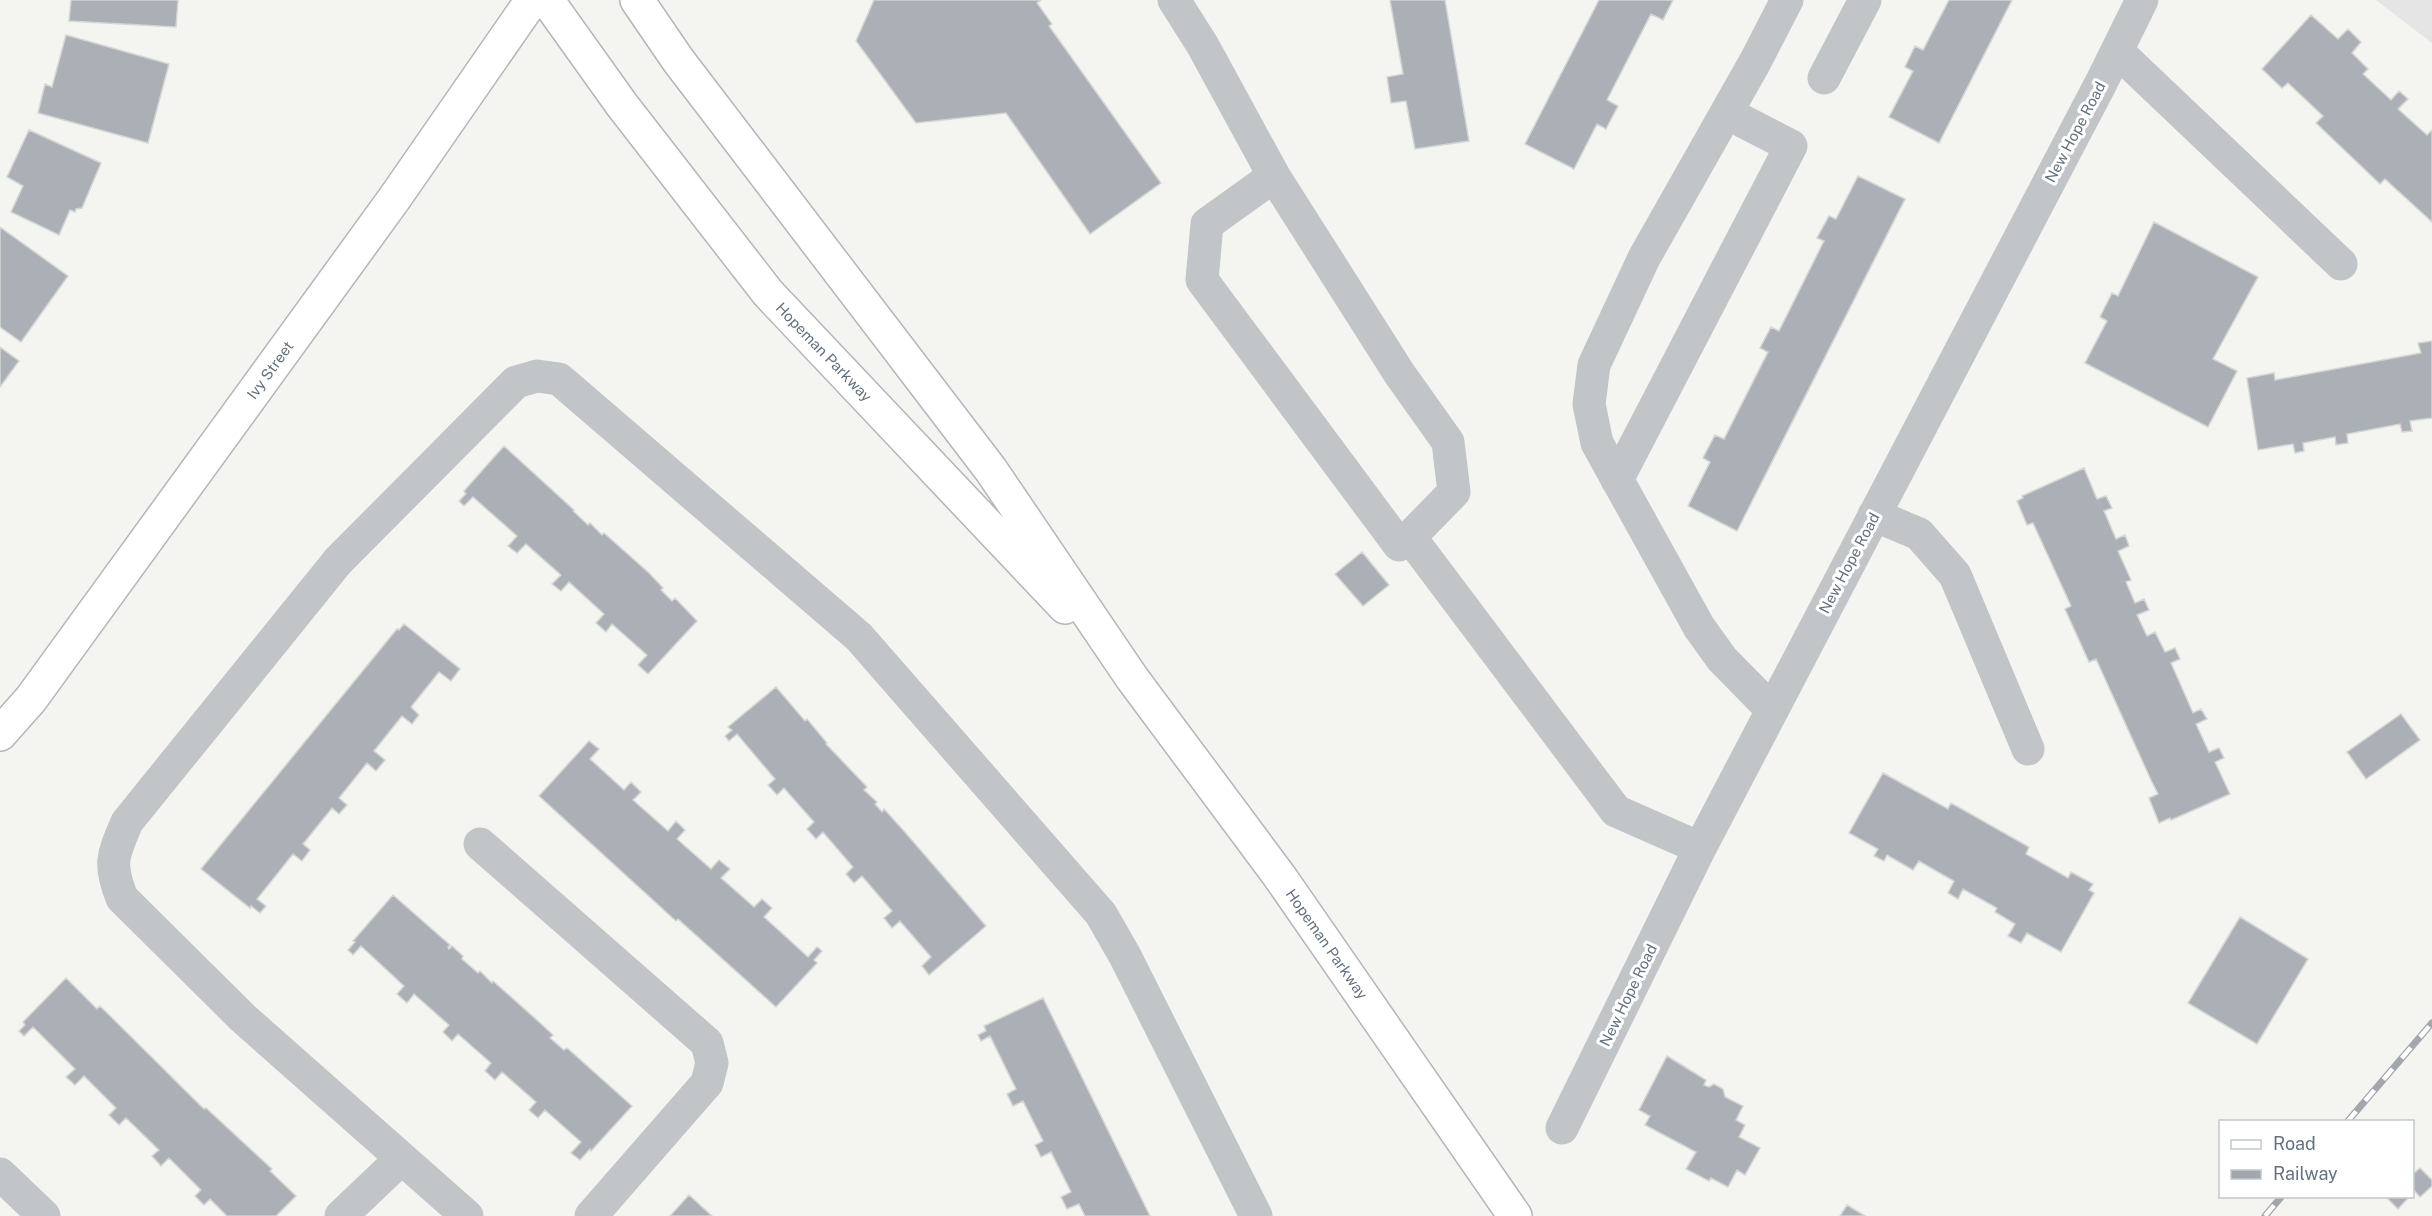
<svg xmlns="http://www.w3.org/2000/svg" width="2432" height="1216" font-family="'Public Sans',sans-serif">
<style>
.built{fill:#e4e5e4}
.building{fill:#aab0b6;stroke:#d5d5d3;stroke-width:1.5}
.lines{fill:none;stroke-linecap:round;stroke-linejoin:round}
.major-casing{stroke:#b2b6ba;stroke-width:36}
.minor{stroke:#c1c5c8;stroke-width:33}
.major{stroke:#fff;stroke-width:33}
.rail-casing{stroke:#a2a7ac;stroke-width:7}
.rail{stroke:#fff;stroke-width:4.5;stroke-dasharray:14;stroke-linecap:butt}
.labels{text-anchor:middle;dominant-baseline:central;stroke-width:6;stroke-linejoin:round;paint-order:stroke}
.street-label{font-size:15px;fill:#637280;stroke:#fff}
</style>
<rect width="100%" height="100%" fill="#f4f4f0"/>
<path class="built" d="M 2376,0 L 2432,0 L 2432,43 Z"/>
<path class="building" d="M 71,0 L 178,0 L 176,27 L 69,21 Z
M 874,0 L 1041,0 L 1037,3 L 1052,24 L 1049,26 L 1161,183 L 1090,234 L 1006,113 L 916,123 L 856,41 Z
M 1390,0 L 1445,0 L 1469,141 L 1415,149 L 1406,101 L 1391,103 L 1387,77 L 1403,74 Z
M 1599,0 L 1673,0 L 1663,20 L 1651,14 L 1607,100 L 1618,106 L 1606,129 L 1597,124 L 1574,169 L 1525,144 Z
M 1949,0 L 2012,0 L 1939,143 L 1889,117 L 1913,71 L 1905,67 L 1915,46 L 1923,50 Z
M 2311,15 L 2338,39 L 2348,29 L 2361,42 L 2352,53 L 2368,69 L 2363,74 L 2391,100 L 2399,91 L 2408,99 L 2398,109 L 2427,135 L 2432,130 L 2432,222 L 2385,179 L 2380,184 L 2316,123 L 2323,116 L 2288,83 L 2282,88 L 2262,69 Z
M 66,35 L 169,64 L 148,143 L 38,113 L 45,84 L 52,87 Z
M 29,130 L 101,163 L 82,208 L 76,209 L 75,212 L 70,210 L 59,235 L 11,212 L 23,186 L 7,177 Z
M 1858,176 L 1905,199 L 1737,531 L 1688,506 L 1710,462 L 1703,458 L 1715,435 L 1724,439 L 1768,352 L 1760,348 L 1771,327 L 1779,331 L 1824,241 L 1817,238 L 1829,216 L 1836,219 Z
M 2154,222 L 2258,277 L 2213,359 L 2237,371 L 2208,427 L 2085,363 L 2107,321 L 2100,317 L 2112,293 L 2118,296 Z
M 0,227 L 68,276 L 21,342 L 0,327 Z
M 2432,341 L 2432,418 L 2410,421 L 2412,431 L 2402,432 L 2400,424 L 2347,434 L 2348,443 L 2336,445 L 2335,437 L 2303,443 L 2304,451 L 2295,453 L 2293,444 L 2258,450 L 2247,378 L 2274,373 L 2275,380 L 2421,353 L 2418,343 Z
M 0,347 L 19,361 L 0,387 Z
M 504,446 L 574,510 L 573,511 L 588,525 L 590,523 L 602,535 L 604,533 L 649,573 L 663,588 L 661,590 L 672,601 L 675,598 L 697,621 L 648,674 L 638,665 L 647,655 L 612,624 L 606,632 L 596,623 L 604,614 L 569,582 L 561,591 L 552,584 L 561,575 L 526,544 L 517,553 L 508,546 L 517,536 L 473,497 L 464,506 L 459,501 L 466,494 L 464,491 Z
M 2084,468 L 2097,499 L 2106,496 L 2112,508 L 2104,511 L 2116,539 L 2125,535 L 2129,546 L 2118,551 L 2131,580 L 2126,582 L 2135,603 L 2144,599 L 2149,610 L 2137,615 L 2147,636 L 2155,632 L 2165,652 L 2175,648 L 2180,659 L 2171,663 L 2193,713 L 2201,709 L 2207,719 L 2196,724 L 2209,752 L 2219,748 L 2224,758 L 2215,762 L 2230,794 L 2171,820 L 2170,818 L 2159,823 L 2149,798 L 2158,794 L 2151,780 L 2096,659 L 2089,662 L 2065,609 L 2071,606 L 2033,523 L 2027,525 L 2017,501 L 2023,498 L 2022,496 Z
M 1362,552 L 1389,585 L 1363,606 L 1335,574 Z
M 404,624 L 460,669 L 451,681 L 439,672 L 411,707 L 419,715 L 412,724 L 402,716 L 374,751 L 385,760 L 376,771 L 367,763 L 339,798 L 347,805 L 339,814 L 332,808 L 303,844 L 310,850 L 302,861 L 293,854 L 257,899 L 266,906 L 260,913 L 251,906 L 250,908 L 201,869 L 397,629 L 399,630 Z
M 776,687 L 805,721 L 807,719 L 827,743 L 826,744 L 867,787 L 864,790 L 877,802 L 875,804 L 882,812 L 884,809 L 903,830 L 986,926 L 929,975 L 922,966 L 931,957 L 900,921 L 892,928 L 884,918 L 892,911 L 862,876 L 854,883 L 846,874 L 853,867 L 823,832 L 816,839 L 807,829 L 814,822 L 784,788 L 777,795 L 768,785 L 775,779 L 737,734 L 729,741 L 725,736 L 732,730 L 728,727 Z
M 2401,714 L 2420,740 L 2366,779 L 2347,752 Z
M 589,741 L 599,749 L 590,759 L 624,790 L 631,782 L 641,792 L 633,800 L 668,831 L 676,821 L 685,830 L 677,839 L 711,869 L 719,860 L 730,869 L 721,878 L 754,907 L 762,899 L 772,908 L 764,917 L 808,957 L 817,947 L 822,951 L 814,960 L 817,963 L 776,1007 L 678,919 L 676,921 L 539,796 Z
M 1883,773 L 1948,809 L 1951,803 L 2029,847 L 2026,854 L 2068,878 L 2071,872 L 2093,884 L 2089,890 L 2094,893 L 2061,952 L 2027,933 L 2021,943 L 2008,936 L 2015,924 L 1995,912 L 1997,908 L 1963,889 L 1958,899 L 1948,893 L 1954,881 L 1919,861 L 1913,870 L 1887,855 L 1884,861 L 1874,856 L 1878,849 L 1849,833 Z
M 393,895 L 450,945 L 448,947 L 449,949 L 452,946 L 463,956 L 462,959 L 478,973 L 480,971 L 492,983 L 493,981 L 539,1022 L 553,1035 L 550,1038 L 564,1050 L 567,1048 L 632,1106 L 591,1151 L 590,1149 L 580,1160 L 571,1153 L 581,1142 L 545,1110 L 538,1118 L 529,1110 L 536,1102 L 502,1072 L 495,1080 L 485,1071 L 491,1063 L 458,1034 L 452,1041 L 443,1032 L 449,1025 L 414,994 L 407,1003 L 397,994 L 404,986 L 361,946 L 353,955 L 348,950 L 355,942 L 353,941 Z
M 2240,917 L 2308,959 L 2257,1044 L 2188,1003 Z
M 66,978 L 97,1009 L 100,1006 L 204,1109 L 206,1108 L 272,1169 L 270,1171 L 296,1196 L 276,1216 L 227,1216 L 210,1199 L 204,1205 L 195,1196 L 201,1190 L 169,1158 L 161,1166 L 152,1156 L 159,1150 L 126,1118 L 119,1125 L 109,1115 L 116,1108 L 84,1076 L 75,1085 L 66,1077 L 75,1069 L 33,1027 L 24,1036 L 19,1031 L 25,1025 L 23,1022 Z
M 1043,998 L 1150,1216 L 1085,1216 L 1079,1204 L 1067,1209 L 1061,1197 L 1071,1192 L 1051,1152 L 1041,1157 L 1035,1145 L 1043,1141 L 1023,1101 L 1013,1106 L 1007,1094 L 1016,1089 L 990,1036 L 981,1041 L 978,1035 L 986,1031 L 984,1026 Z
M 1667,1056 L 1706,1080 L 1704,1085 L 1709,1087 L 1714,1084 L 1723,1089 L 1725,1097 L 1743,1106 L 1736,1120 L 1745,1125 L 1739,1137 L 1760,1148 L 1745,1175 L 1737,1170 L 1728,1187 L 1711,1178 L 1709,1181 L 1686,1169 L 1696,1152 L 1645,1125 L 1650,1116 L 1639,1110 Z
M 2420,1168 L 2432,1180 L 2432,1186 L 2420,1197 L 2412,1188 L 2412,1175 Z
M 689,1195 L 712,1216 L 670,1216 Z
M 2385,1196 L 2410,1196 L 2398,1209 Z
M 1847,1205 L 1865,1216 L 1840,1216 Z"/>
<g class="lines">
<g class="major-casing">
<path id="major" d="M 547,0 L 622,105 L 768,293 L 1065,607
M 637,0 L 678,60 L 991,470 L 1132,678 L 1280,877 L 1515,1216
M 0,734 L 31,699 L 394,199 L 532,0"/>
</g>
<path class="minor" d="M 1174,0 L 1203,46 L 1274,176 L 1399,373 L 1448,442 L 1454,492 L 1410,537 L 1399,545 L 1202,280 L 1207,224 L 1274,176
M 2117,51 L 2341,264
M 1824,78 L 1865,0
M 1617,480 L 1791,146 L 1727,113
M 1874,515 L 1919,534 L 1955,575 L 2028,749
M 1410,537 L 1616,811 L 1700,848
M 1772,710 L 1722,659 L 1699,627 L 1597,443 L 1589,404 L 1594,365 L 1644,258 L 1755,62 L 1787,0
M 480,844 L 707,1043 L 712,1063 L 707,1083 L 591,1216
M 1562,1128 L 1700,848 L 2102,81 L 2142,0
M 0,1174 L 44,1216
M 341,1216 L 401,1159
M 467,1216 L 243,1018 L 122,898 C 108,863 113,855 127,822 L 338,561 L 516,382 L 537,376 L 559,379 L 859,637 L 1101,914 L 1125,956 L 1256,1216"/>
<use href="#major" class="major"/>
<g class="rail-casing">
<path id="rail" d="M 2347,1122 L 2432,1023
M 2265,1216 L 2282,1196"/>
</g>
<use href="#rail" class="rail"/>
</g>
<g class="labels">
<g class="street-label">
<text transform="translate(2075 132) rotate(-62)">New Hope Road</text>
<text transform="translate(824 352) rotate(46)">Hopeman Parkway</text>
<text transform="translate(270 370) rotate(-54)">Ivy Street</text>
<text transform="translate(1849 563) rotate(-62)">New Hope Road</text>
<text transform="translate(1327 944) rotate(55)">Hopeman Parkway</text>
<text transform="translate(1628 995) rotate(-64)">New Hope Road</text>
</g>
</g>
<rect x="2219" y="1120" width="195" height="78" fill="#ffffff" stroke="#c1c7cc" stroke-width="1.5"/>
<rect x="2231" y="1140" width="30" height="9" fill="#ffffff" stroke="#c1c7cc" stroke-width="1.5"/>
<text x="2273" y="1150" font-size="18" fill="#637280">Road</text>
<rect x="2231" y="1170" width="30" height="9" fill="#a2a7ac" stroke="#c1c7cc" stroke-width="1.5"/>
<text x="2273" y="1180" font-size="18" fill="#637280">Railway</text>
</svg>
